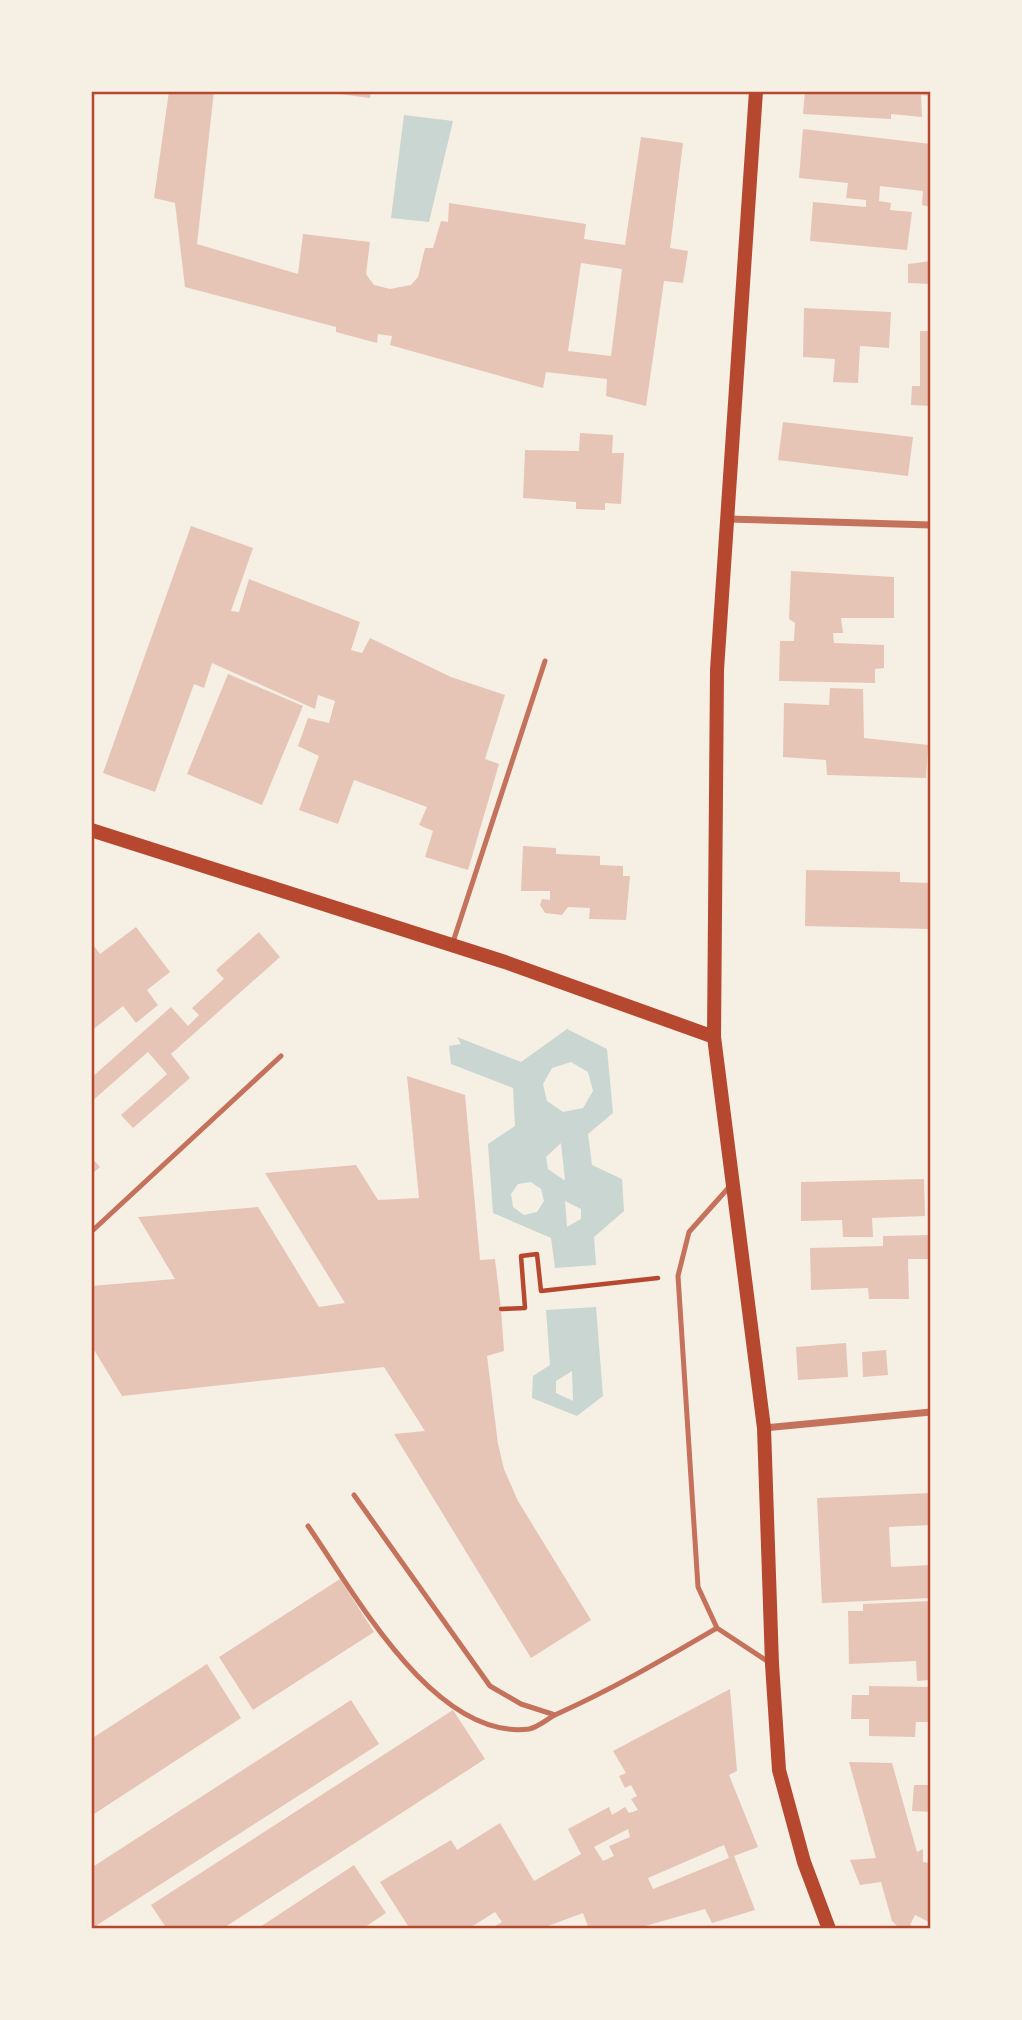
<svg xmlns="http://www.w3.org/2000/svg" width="1022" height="2020" font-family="Helvetica,sans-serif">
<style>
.water{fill:#c9d6d2;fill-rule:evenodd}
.building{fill:#e6c5b7;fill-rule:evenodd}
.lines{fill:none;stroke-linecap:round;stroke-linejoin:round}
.path{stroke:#b5482f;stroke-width:4.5}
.service{stroke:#c5725c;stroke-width:5}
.minor{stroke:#c5725c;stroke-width:7}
.secondary{stroke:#b5482f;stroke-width:14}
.neatline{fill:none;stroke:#b5482f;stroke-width:2.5}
</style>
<rect width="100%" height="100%" fill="#f6efe4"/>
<path class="water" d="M 404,115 L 453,121 L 429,222 L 391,218 Z
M 567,1029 L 607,1049 L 613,1113 L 588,1134 L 592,1165 L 622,1179 L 624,1211 L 594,1237 L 596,1265 L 555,1268 L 551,1238 L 493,1213 L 488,1144 L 515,1126 L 513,1088 L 451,1064 L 449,1046 L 461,1044 L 457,1037 L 521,1062 ZM 571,1062 L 588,1072 L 593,1091 L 583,1108 L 563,1112 L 547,1101 L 543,1084 L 552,1068 ZM 561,1143 L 565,1180 L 564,1180 L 548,1169 L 546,1157 ZM 531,1182 L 541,1189 L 544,1201 L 537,1212 L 524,1215 L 513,1207 L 511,1194 L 518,1184 ZM 565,1201 L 581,1209 L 581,1219 L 567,1227 Z
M 596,1307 L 603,1396 L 577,1416 L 532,1398 L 533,1376 L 550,1365 L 546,1310 ZM 572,1371 L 573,1400 L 573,1401 L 556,1393 L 556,1381 Z"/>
<path class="building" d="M 169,91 L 214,91 L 197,244 L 298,274 L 303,234 L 370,242 L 366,274 L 374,285 L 390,289 L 411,285 L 418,277 L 425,248 L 433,248 L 441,221 L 448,222 L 449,203 L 586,224 L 584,239 L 625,245 L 641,137 L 683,143 L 670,248 L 688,251 L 683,283 L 664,281 L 646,406 L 606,396 L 607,379 L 546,372 L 543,388 L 390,345 L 392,336 L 378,334 L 377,343 L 336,332 L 336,327 L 185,287 L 175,203 L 154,198 ZM 581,263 L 622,269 L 611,356 L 568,351 Z
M 317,91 L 371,91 L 370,98 Z
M 805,91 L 931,91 L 931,96 L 921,95 L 922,117 L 891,114 L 891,119 L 803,114 Z
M 803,129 L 931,144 L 928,186 L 931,187 L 931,207 L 922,205 L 923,191 L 880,186 L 879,201 L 891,203 L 890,210 L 912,212 L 907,250 L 810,241 L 813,202 L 866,207 L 866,200 L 846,198 L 848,183 L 799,178 Z
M 931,261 L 931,284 L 908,283 L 908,264 Z
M 804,308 L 891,312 L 889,348 L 860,346 L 858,383 L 833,382 L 835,359 L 803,357 Z
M 920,331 L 931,331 L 931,406 L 911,405 L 912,386 L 920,386 Z
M 783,422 L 913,437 L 908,476 L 778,460 Z
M 580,433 L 613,435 L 612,453 L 624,453 L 621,504 L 605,503 L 605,510 L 576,509 L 576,502 L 523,498 L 525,450 L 579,451 Z
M 191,526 L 253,548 L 231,611 L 239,612 L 249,579 L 360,622 L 351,650 L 362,653 L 370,638 L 451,677 L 505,695 L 485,759 L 499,764 L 468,870 L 425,857 L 433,831 L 419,825 L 427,807 L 354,780 L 338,824 L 299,810 L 319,756 L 298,746 L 308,718 L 329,723 L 335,701 L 318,695 L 315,709 L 212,663 L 204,688 L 194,684 L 155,792 L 103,773 Z
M 791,571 L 894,577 L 894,618 L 841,618 L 843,633 L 833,633 L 834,643 L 884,645 L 884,668 L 875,669 L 875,683 L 779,681 L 780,641 L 794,641 L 795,623 L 789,619 Z
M 228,674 L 303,706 L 262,805 L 187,774 Z
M 830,688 L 863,689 L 864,738 L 928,745 L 926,778 L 827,775 L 826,760 L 783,757 L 784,703 L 829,705 Z
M 523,846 L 556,848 L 556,854 L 600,856 L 600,865 L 623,866 L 623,876 L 630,876 L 626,920 L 589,919 L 590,908 L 568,907 L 562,915 L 545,913 L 540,905 L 542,899 L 550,900 L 550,891 L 521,891 Z
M 806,870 L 900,872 L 900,882 L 931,883 L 931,929 L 805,926 Z
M 136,927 L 170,972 L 147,990 L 158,1005 L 136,1023 L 123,1006 L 91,1031 L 91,942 L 100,954 Z
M 259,932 L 280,957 L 171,1054 L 190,1078 L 133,1128 L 121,1115 L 167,1074 L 148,1052 L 91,1102 L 91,1078 L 171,1007 L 188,1026 L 199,1015 L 192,1008 L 224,979 L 216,970 Z
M 407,1076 L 465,1095 L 480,1260 L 495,1259 L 501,1309 L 504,1351 L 487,1356 L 498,1444 L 504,1469 L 518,1501 L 591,1620 L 531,1658 L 394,1434 L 425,1431 L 384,1367 L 122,1396 L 91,1345 L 91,1286 L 175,1279 L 138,1217 L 258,1207 L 319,1307 L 345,1303 L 265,1173 L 356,1165 L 378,1200 L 419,1198 Z
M 91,1157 L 100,1167 L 91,1175 Z
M 928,1173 L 931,1173 L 931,1193 L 929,1193 Z
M 924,1179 L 925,1216 L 872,1218 L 873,1237 L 843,1237 L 842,1220 L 801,1221 L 801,1182 Z
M 931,1235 L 931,1259 L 908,1259 L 909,1299 L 869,1299 L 868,1288 L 811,1290 L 810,1248 L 883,1246 L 883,1236 Z
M 846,1343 L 848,1377 L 798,1380 L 796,1347 Z
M 886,1350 L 888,1375 L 863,1377 L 862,1352 Z
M 931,1493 L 931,1525 L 889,1527 L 891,1567 L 931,1565 L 931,1598 L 822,1603 L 817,1498 Z
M 340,1579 L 374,1632 L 253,1710 L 219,1657 Z
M 931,1601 L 931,1680 L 917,1681 L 916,1661 L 849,1664 L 848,1611 L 863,1611 L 863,1604 Z
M 207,1664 L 241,1718 L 91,1816 L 91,1739 Z
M 869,1686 L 931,1687 L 931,1722 L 916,1722 L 915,1737 L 869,1736 L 869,1719 L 851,1719 L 852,1695 L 869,1695 Z
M 730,1689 L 737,1771 L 729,1775 L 758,1847 L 734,1856 L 755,1910 L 712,1923 L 705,1909 L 645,1926 L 646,1929 L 589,1929 L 583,1913 L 540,1929 L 490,1929 L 502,1922 L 495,1912 L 468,1929 L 410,1929 L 380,1882 L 451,1840 L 457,1850 L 500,1823 L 534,1881 L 581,1854 L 568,1829 L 609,1807 L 612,1815 L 625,1807 L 629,1813 L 638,1810 L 631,1799 L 637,1796 L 631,1785 L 625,1788 L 619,1776 L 626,1773 L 613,1751 ZM 628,1829 L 630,1837 L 609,1846 L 614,1856 L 603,1861 L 594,1847 ZM 724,1845 L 729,1858 L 653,1889 L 648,1878 Z
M 351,1700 L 379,1744 L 91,1929 L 91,1868 Z
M 453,1710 L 485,1759 L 222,1929 L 167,1929 L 151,1905 Z
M 849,1762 L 892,1763 L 917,1852 L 923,1849 L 923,1862 L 931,1863 L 931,1923 L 915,1915 L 910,1925 L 916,1929 L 900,1929 L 892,1921 L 881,1882 L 860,1885 L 850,1860 L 876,1858 Z
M 929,1770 L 931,1812 L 912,1811 L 914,1785 L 928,1785 Z
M 354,1865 L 386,1913 L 362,1929 L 257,1929 Z"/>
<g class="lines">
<path class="path" d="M 501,1309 L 525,1308 L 521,1256 L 537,1254 L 541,1291 L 658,1278"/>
<path class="service" d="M 453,942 L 545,661
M 731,1185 L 689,1232 L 678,1276 L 698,1587 L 717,1628 L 770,1663
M 91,1232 L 281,1056
M 354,1495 L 490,1686 L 521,1704 L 555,1715
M 308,1526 C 354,1592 434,1741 529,1729 C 539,1727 548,1718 557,1714 C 613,1689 664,1659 717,1628"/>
<path class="minor" d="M 727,519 L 931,525
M 764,1428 L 931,1412"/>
<path class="secondary" d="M 756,91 L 717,670 L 714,1037 L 764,1428 L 772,1664 L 779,1770 L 804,1862 L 829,1929
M 91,830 L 505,962 L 714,1037"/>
</g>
<rect width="1022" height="2020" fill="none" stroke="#f6efe4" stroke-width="186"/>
<rect x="93" y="93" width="836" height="1834" class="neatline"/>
</svg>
